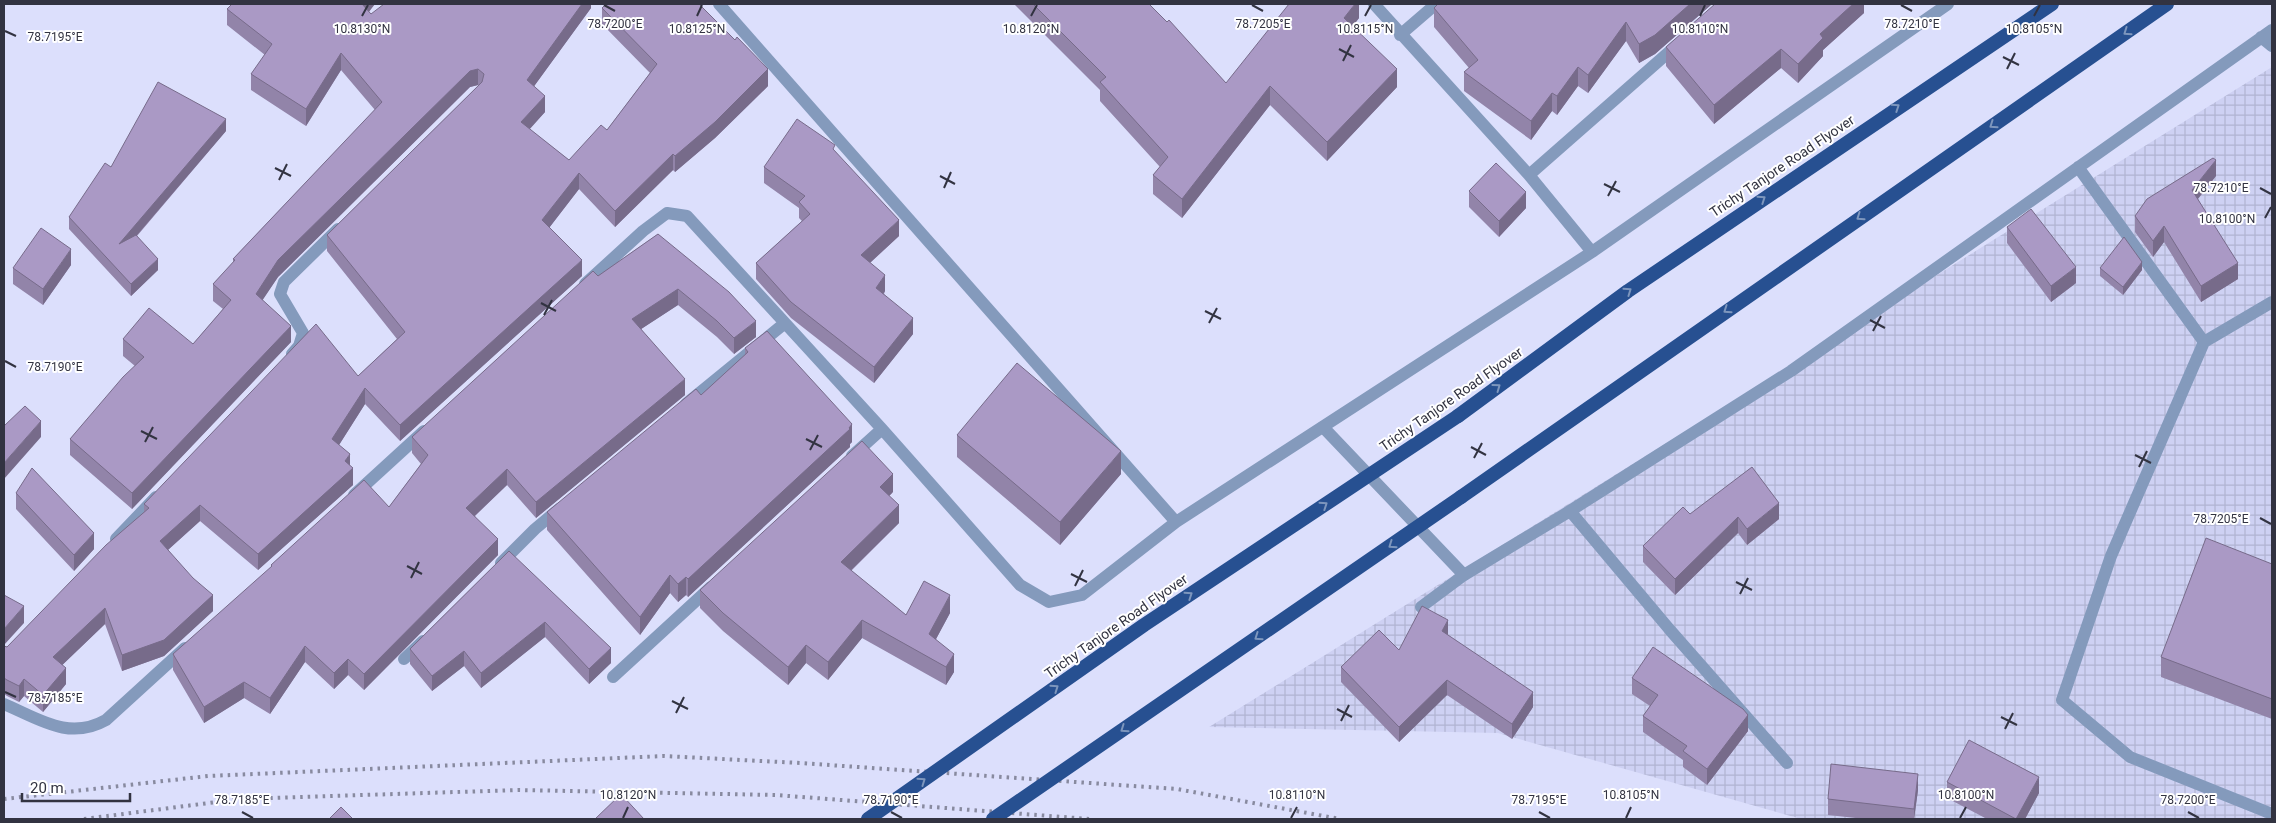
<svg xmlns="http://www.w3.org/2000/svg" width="2276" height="823" font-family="Roboto,sans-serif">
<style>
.industrial{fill:url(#industrial-grid)}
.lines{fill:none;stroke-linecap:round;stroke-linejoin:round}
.service{stroke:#849abc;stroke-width:12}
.minor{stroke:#849abc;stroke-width:12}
.trunk{stroke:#275091;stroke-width:14}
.rail{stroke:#888a9f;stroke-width:4;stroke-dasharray:2.5 5;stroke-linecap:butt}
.trunk-bridge{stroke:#275091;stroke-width:14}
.wall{fill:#9284a9}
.shaded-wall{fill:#776b8a}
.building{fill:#aa99c5;stroke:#776b8a}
.oneway{stroke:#7d96bd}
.ticks{fill:none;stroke:#323341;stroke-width:2}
.labels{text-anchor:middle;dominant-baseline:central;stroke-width:4;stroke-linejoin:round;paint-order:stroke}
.street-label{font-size:14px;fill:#323341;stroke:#fff}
.ticks-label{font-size:12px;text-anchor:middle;fill:#323341;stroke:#fff;stroke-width:4;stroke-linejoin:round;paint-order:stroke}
</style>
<defs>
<pattern id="industrial-grid" width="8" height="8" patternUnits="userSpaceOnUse" patternTransform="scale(1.25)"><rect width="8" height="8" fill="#ced1f3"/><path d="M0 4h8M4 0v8" fill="none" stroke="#b1b4d2"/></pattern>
</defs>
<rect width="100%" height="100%" fill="#dcdffc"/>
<path class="industrial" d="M 2272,67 L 2272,819 L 1801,819 L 1498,733 L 1209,727 Z"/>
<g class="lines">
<path class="service" d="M 1323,427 L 1464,575"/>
<path class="minor" d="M 719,4 L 1176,522
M 1374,4 L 1529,175 L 1592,252
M 1400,35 L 1436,4
M 2261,37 L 2272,46
M 2078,167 L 2204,342
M 1529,175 L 1677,45
M 585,284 L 643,231 L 667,213 L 687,216 L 882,429 L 1020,585 L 1049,602 L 1082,595 L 1176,522 L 1592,252 L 1948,4
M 2272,302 L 2204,342 L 2111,556 L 2062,700 L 2130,757 L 2272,814
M 292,354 L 299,346 L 303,333 L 280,294 L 284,282 L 338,229
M 686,404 L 785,323
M 852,456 L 882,429
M 354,495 L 424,431
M 1570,511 L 1670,630 L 1787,763
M 116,539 L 156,497
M 501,563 L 535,529 L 559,509
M 1421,607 L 1464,575 L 1570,511 L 1791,371 L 2272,30
M 404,659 L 423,641
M 613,677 L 711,587
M 4,704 C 39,719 69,741 106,720 L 185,648"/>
<path class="trunk" d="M 1458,416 L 1628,291 L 2052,4
M 1461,497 L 2167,4"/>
<path class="rail" d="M 4,799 L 208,776 L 664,756 L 800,763 L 1177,789 L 1340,819
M 84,819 L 240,799 L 518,790 L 776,795 L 1089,819"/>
<path class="trunk-bridge" d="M 868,819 L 1144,625 L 1458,416
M 993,819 L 1461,497"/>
</g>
<path class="wall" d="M 591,4 L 591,8 L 534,86 L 545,112 L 529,129 L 569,160 L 607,130 L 650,73 L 602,24 L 602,8 L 768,86 L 715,138 L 675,172 L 673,170 L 615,227 L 579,189 L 549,228 L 582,276 L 400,441 L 365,404 L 339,445 L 350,466 L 353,485 L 258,570 L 200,521 L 168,550 L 213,611 L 164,656 L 122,671 L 105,624 L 62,665 L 66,684 L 43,712 L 24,696 L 19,702 L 7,696 L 4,694 L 4,646 L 7,647 L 144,512 L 144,504 L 358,376 L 397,339 L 327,251 L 327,235 L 478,86 L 478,85 L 470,87 L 278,277 L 262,300 L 291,342 L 132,509 L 70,455 L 70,439 L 135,366 L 123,356 L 123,339 L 193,344 L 223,309 L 213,301 L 213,284 L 233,263 L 233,259 L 375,110 L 341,70 L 306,126 L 251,90 L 251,74 L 265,55 L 227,25 L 227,9 L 369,12 L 371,14 Z
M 1014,4 L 1149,4 L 1226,83 L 1359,4 L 1359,18 L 1353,26 L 1397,87 L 1327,161 L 1270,105 L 1182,218 L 1153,194 L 1153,175 L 1160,167 L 1100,101 L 1100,90 Z
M 1712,4 L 1655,54 L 1639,63 L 1626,41 L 1588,93 L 1578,86 L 1557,115 L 1552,111 L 1531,140 L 1464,91 L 1464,72 L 1469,68 L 1434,27 L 1434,8 Z
M 1864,4 L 1864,13 L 1823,50 L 1823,56 L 1798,83 L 1781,68 L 1714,124 L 1666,66 L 1666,47 Z
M 226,131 L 137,236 L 158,270 L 131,296 L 69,229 L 69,217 L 111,167 Z
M 835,151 L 899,236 L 870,263 L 885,291 L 884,294 L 913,334 L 874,383 L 791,318 L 756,279 L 756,263 L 802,221 L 799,218 L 799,208 L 764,183 L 764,167 Z
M 2216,176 L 2198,199 L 2238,279 L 2201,302 L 2164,242 L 2153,257 L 2135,232 L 2135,216 Z
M 1469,191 L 1526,208 L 1499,237 L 1469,207 Z
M 2007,227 L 2076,283 L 2051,302 L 2007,243 Z
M 658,234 L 756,337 L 734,354 L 717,337 L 678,305 L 641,329 L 685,395 L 536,518 L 507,485 L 475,516 L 498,555 L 364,690 L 348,675 L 334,689 L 305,662 L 270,714 L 244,698 L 204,723 L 173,670 L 173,654 L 271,568 L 271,565 L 389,507 L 421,464 L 412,453 L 412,437 L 598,276 Z
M 71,265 L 43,305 L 13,284 L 13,268 Z
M 2100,268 L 2142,270 L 2123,295 L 2100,276 Z
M 745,348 L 852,442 L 850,444 L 850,447 L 688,597 L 686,595 L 678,602 L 670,593 L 640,635 L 547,530 L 547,512 L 701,395 L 745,355 Z
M 957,435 L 1121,474 L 1060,545 L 957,457 Z
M 893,492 L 889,496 L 899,523 L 851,571 L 906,615 L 950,613 L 936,639 L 954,672 L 946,685 L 862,638 L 828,680 L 806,663 L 788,685 L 723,631 L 700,608 L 700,590 Z
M 16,493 L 94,549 L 74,571 L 16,509 Z
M 1690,514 L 1779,519 L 1747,545 L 1738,533 L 1675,595 L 1643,562 L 1643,546 Z
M 509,551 L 611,663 L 589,684 L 545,637 L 481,688 L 464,666 L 432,691 L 410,664 L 410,649 Z
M 2272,564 L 2272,719 L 2161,677 L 2161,657 Z
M 1448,634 L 1448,635 L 1533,707 L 1512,739 L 1447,695 L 1399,742 L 1341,682 L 1341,667 L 1399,650 Z
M 1632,678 L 1748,731 L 1707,785 L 1683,767 L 1683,760 L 1643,732 L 1643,716 L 1650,706 L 1632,694 Z
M 1947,782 L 2039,793 L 2025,819 L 1987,819 L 1947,798 Z
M 1918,790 L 1914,819 L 1865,819 L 1828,815 L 1828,799 Z"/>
<path class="shaded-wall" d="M 362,4 L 375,4 L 362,21 Z
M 582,4 L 591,4 L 591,8 L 527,96 L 527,80 Z
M 1355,4 L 1359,4 L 1359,18 L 1344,37 L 1344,18 Z
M 1690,4 L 1712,4 L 1655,54 L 1639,63 L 1639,44 Z
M 1853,4 L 1864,4 L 1864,13 L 1823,50 L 1823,56 L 1798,83 L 1798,64 L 1820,34 Z
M 1626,22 L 1626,41 L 1588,93 L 1588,75 Z
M 1781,49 L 1781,68 L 1714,124 L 1714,105 Z
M 341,53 L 341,70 L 306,126 L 306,109 Z
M 1578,67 L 1578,86 L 1557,115 L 1557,96 Z
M 478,69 L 478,85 L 470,87 L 278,277 L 256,310 L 256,294 L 278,260 L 470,71 Z
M 768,69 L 768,86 L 715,138 L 675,172 L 675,156 Z
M 1397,69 L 1397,87 L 1327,161 L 1327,142 Z
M 1270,86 L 1270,105 L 1182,218 L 1182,199 Z
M 1552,93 L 1552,111 L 1531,140 L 1531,121 Z
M 545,96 L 545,112 L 521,139 L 521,122 Z
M 226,119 L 226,131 L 119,256 L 119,244 Z
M 673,154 L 673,170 L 615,227 L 615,211 Z
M 2216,160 L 2216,176 L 2192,206 L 2192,190 Z
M 579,173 L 579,189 L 542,237 L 542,220 Z
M 1526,192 L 1526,208 L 1499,237 L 1499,221 Z
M 899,220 L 899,236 L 861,271 L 861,255 Z
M 2164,226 L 2164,242 L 2153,257 L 2153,241 Z
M 71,249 L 71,265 L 43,305 L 43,289 Z
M 158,259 L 158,270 L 131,296 L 131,284 Z
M 582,260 L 582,276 L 400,441 L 400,425 Z
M 2142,262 L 2142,270 L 2123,295 L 2123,287 Z
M 2238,263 L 2238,279 L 2201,302 L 2201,286 Z
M 2076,267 L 2076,283 L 2051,302 L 2051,286 Z
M 885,275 L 885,291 L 876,304 L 876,288 Z
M 678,289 L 678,305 L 632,335 L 632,319 Z
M 913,318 L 913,334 L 874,383 L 874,367 Z
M 756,321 L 756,337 L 734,354 L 734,338 Z
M 291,326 L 291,342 L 132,509 L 132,493 Z
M 685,379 L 685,395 L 536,518 L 536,502 Z
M 365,388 L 365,404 L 332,456 L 332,439 Z
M 41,421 L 41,437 L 4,479 L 4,463 Z
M 852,424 L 852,442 L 850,444 L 850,447 L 688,597 L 688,579 Z
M 1121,451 L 1121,474 L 1060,545 L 1060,522 Z
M 350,454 L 350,470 L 353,468 L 353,485 L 258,570 L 258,554 L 345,461 Z
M 507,469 L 507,485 L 466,524 L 466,508 Z
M 893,474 L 893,492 L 880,505 L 880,487 Z
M 1779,503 L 1779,519 L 1747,545 L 1747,529 Z
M 200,505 L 200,521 L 160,557 L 160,541 Z
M 899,505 L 899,523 L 841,580 L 841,562 Z
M 1738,517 L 1738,533 L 1675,595 L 1675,579 Z
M 94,533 L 94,549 L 74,571 L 74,555 Z
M 498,539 L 498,555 L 364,690 L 364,674 Z
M 670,575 L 670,593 L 640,635 L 640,617 Z
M 686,577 L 686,595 L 678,602 L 678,584 Z
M 213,595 L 213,611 L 164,656 L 122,671 L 122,655 Z
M 950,595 L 950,613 L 929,652 L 929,634 Z
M 24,606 L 24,623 L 4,645 L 4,629 Z
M 105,608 L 105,624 L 53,674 L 53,657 Z
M 862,620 L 862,638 L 828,680 L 828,662 Z
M 1448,620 L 1448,634 L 1442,646 L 1442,631 Z
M 545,622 L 545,637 L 481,688 L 481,673 Z
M 806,645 L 806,663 L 788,685 L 788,667 Z
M 305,646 L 305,662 L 270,714 L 270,698 Z
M 611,648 L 611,663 L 589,684 L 589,669 Z
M 464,651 L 464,666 L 432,691 L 432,676 Z
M 954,654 L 954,672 L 946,685 L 946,667 Z
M 348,659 L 348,675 L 334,689 L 334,673 Z
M 66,668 L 66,684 L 43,712 L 43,695 Z
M 24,679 L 24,696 L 19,702 L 19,686 Z
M 1447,680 L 1447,695 L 1399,742 L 1399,727 Z
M 244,682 L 244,698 L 204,723 L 204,707 Z
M 1533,692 L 1533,707 L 1512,739 L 1512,724 Z
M 1748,715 L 1748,731 L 1707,785 L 1707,769 Z
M 1918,774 L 1918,790 L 1914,819 L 1914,809 Z
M 2039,777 L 2039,793 L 2025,819 L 2016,819 Z"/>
<path class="building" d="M 232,4 L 362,4 L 371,14 L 384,4 L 582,4 L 527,80 L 545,96 L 521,122 L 569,160 L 601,125 L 607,130 L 657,64 L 602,8 L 606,4 L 699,4 L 735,40 L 737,37 L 768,69 L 715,122 L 675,156 L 673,154 L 615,211 L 579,173 L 542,220 L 582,260 L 400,425 L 365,388 L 332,439 L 350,454 L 345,461 L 353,468 L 258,554 L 200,505 L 160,541 L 193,578 L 213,595 L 164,640 L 122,655 L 105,608 L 53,657 L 66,668 L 43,695 L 24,679 L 19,686 L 7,680 L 4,678 L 4,646 L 7,647 L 106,545 L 149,508 L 144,504 L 316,324 L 358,376 L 405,332 L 327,235 L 482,82 L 484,74 L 478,69 L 470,71 L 278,260 L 256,294 L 291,326 L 132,493 L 70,439 L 123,377 L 144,357 L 123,339 L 149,308 L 193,344 L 231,300 L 213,284 L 235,260 L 233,259 L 382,102 L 341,53 L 306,109 L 251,74 L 272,44 L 227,9 Z
M 1033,4 L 1149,4 L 1167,22 L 1169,20 L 1226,83 L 1289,4 L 1355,4 L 1344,18 L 1397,69 L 1327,142 L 1270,86 L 1182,199 L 1153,175 L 1168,157 L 1100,82 L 1106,77 Z
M 1438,4 L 1690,4 L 1655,35 L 1639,44 L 1626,22 L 1588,75 L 1578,67 L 1557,96 L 1552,93 L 1531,121 L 1464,72 L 1478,60 L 1434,8 Z
M 1715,4 L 1853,4 L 1820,34 L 1823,38 L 1798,64 L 1781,49 L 1714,105 L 1666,47 Z
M 158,82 L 226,119 L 119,244 L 136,235 L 158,259 L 131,284 L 69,217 L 105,163 L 111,167 Z
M 797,119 L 835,145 L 833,149 L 899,220 L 861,255 L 885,275 L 876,288 L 913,318 L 874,367 L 791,302 L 756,263 L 810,214 L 799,202 L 805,196 L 764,167 Z
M 2213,158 L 2216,160 L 2192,190 L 2238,263 L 2201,286 L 2164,226 L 2153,241 L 2135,216 L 2147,199 Z
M 1496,163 L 1526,192 L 1499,221 L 1469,191 Z
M 2031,209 L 2076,267 L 2051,286 L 2007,227 Z
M 41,228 L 71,249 L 43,289 L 13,268 Z
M 658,234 L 729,292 L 756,321 L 734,338 L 717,321 L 678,289 L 632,319 L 685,379 L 536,502 L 507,469 L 466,508 L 498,539 L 364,674 L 348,659 L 334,673 L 305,646 L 270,698 L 244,682 L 204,707 L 173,654 L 272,566 L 271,565 L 364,480 L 389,507 L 428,455 L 412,437 L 593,271 L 598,276 Z
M 2124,237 L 2142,262 L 2123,287 L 2100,268 Z
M 767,331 L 852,424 L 849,428 L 850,429 L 688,579 L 686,577 L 678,584 L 670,575 L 640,617 L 547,512 L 696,389 L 701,395 L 748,352 L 745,348 Z
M 1017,363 L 1121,451 L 1060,522 L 957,435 Z
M 25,406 L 41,421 L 4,463 L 4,426 Z
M 862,441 L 893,474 L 880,487 L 899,505 L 841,562 L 906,615 L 924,581 L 950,595 L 929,634 L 954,654 L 946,667 L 862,620 L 828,662 L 806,645 L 788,667 L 723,613 L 700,590 Z
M 1752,467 L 1779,503 L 1747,529 L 1738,517 L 1675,579 L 1643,546 L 1683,507 L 1690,514 Z
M 32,468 L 94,533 L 74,555 L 16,493 Z
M 2206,538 L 2272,564 L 2272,699 L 2161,657 Z
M 509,551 L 611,648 L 589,669 L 545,622 L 481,673 L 464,651 L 432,676 L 410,649 Z
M 4,595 L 24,606 L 4,629 Z
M 1422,606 L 1448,620 L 1442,631 L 1533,692 L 1512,724 L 1447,680 L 1399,727 L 1341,667 L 1379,630 L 1399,650 Z
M 1653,647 L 1743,709 L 1748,715 L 1707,769 L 1683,751 L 1687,746 L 1643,716 L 1658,695 L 1632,678 Z
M 1969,740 L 2039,777 L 2016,819 L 1947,782 Z
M 1831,764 L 1918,774 L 1914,809 L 1828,799 Z
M 621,794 L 644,819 L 595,819 Z
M 341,807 L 353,819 L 329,819 Z"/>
<defs><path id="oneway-chevron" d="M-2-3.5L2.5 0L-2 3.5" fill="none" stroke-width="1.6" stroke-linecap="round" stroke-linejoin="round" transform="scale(1.25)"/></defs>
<g class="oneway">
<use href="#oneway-chevron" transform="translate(2127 32) rotate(145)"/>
<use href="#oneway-chevron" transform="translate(1896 107) rotate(-34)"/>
<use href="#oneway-chevron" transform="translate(1993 125) rotate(145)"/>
<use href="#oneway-chevron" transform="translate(1762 199) rotate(-34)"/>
<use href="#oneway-chevron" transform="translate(1860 217) rotate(145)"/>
<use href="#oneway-chevron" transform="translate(1628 291) rotate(-35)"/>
<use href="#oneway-chevron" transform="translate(1727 310) rotate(145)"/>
<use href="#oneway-chevron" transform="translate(1497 387) rotate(-36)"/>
<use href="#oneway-chevron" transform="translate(1324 505) rotate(-34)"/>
<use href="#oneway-chevron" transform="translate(1392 545) rotate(145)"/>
<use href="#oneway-chevron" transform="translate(1189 595) rotate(-34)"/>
<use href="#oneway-chevron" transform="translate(1258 637) rotate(145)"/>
<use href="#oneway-chevron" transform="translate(1055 688) rotate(-35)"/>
<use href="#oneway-chevron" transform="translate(1124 729) rotate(145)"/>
<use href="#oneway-chevron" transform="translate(922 781) rotate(-35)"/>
</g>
<path class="ticks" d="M 604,5 L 615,11M 1252,5 L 1263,11M 1901,5 L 1912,11M 362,16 L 368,5M 697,16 L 702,5M 1031,16 L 1037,5M 1365,16 L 1371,5M 1700,16 L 1705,5M 2034,16 L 2040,5M 5,31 L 16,36M 1339,49 L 1354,57M 2003,57 L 2019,65M 1343,61 L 1351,45M 2007,69 L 2015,53M 275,168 L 291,176M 940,176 L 955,184M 279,180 L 287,164M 1604,184 L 1620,192M 944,188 L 951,172M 2260,188 L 2271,194M 1608,196 L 1616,181M 2265,218 L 2271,207M 541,303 L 556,311M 1205,311 L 1221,319M 544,315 L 552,300M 1870,320 L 1885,328M 1209,323 L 1217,308M 1873,331 L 1881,316M 5,361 L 16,367M 141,431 L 157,439M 806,439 L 822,447M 145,442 L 153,427M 1471,447 L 1486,455M 810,450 L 818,435M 2135,455 L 2151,463M 1474,458 L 1482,443M 2139,467 L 2147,451M 2260,518 L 2271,524M 407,566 L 422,574M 1071,574 L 1087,582M 411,578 L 419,562M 1736,582 L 1752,590M 1075,586 L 1083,570M 1740,594 L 1748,578M 5,692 L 16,697M 672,701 L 688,709M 1337,709 L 1352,717M 676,713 L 684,697M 2001,717 L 2017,725M 1341,721 L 1349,705M 2005,729 L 2013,713M 242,812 L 253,818M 891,812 L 902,818M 1539,812 L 1550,818M 2188,812 L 2199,818M 623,818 L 628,807M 1291,818 L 1297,807M 1626,818 L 1631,807M 1960,818 L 1966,807"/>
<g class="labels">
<g class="street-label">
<text transform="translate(1782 166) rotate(-34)">Trichy Tanjore Road Flyover</text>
<text transform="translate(1451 399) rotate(-35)">Trichy Tanjore Road Flyover</text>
<text transform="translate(1116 626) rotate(-35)">Trichy Tanjore Road Flyover</text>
</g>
</g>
<g class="ticks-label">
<text x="1912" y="28">78.7210°E</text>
<text x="615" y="28">78.7200°E</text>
<text x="1263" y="28">78.7205°E</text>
<text x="362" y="33">10.8130°N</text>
<text x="697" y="33">10.8125°N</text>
<text x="1031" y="33">10.8120°N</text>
<text x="1365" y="33">10.8115°N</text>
<text x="1700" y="33">10.8110°N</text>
<text x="2034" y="33">10.8105°N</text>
<text x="55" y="41">78.7195°E</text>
<text x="2221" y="192">78.7210°E</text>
<text x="2227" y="223">10.8100°N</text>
<text x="55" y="371">78.7190°E</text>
<text x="2221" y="523">78.7205°E</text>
<text x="55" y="702">78.7185°E</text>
<text x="628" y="799">10.8120°N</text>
<text x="1297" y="799">10.8110°N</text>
<text x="1631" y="799">10.8105°N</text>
<text x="1966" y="799">10.8100°N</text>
<text x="242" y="804">78.7185°E</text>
<text x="891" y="804">78.7190°E</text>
<text x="1539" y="804">78.7195°E</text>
<text x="2188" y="804">78.7200°E</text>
</g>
<rect width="2276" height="823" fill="none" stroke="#323341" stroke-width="10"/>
<path d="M22 793v8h108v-8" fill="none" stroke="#323341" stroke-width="2.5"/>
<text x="30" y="793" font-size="15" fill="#323341" stroke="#ffffff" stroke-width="4" paint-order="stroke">20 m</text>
</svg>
